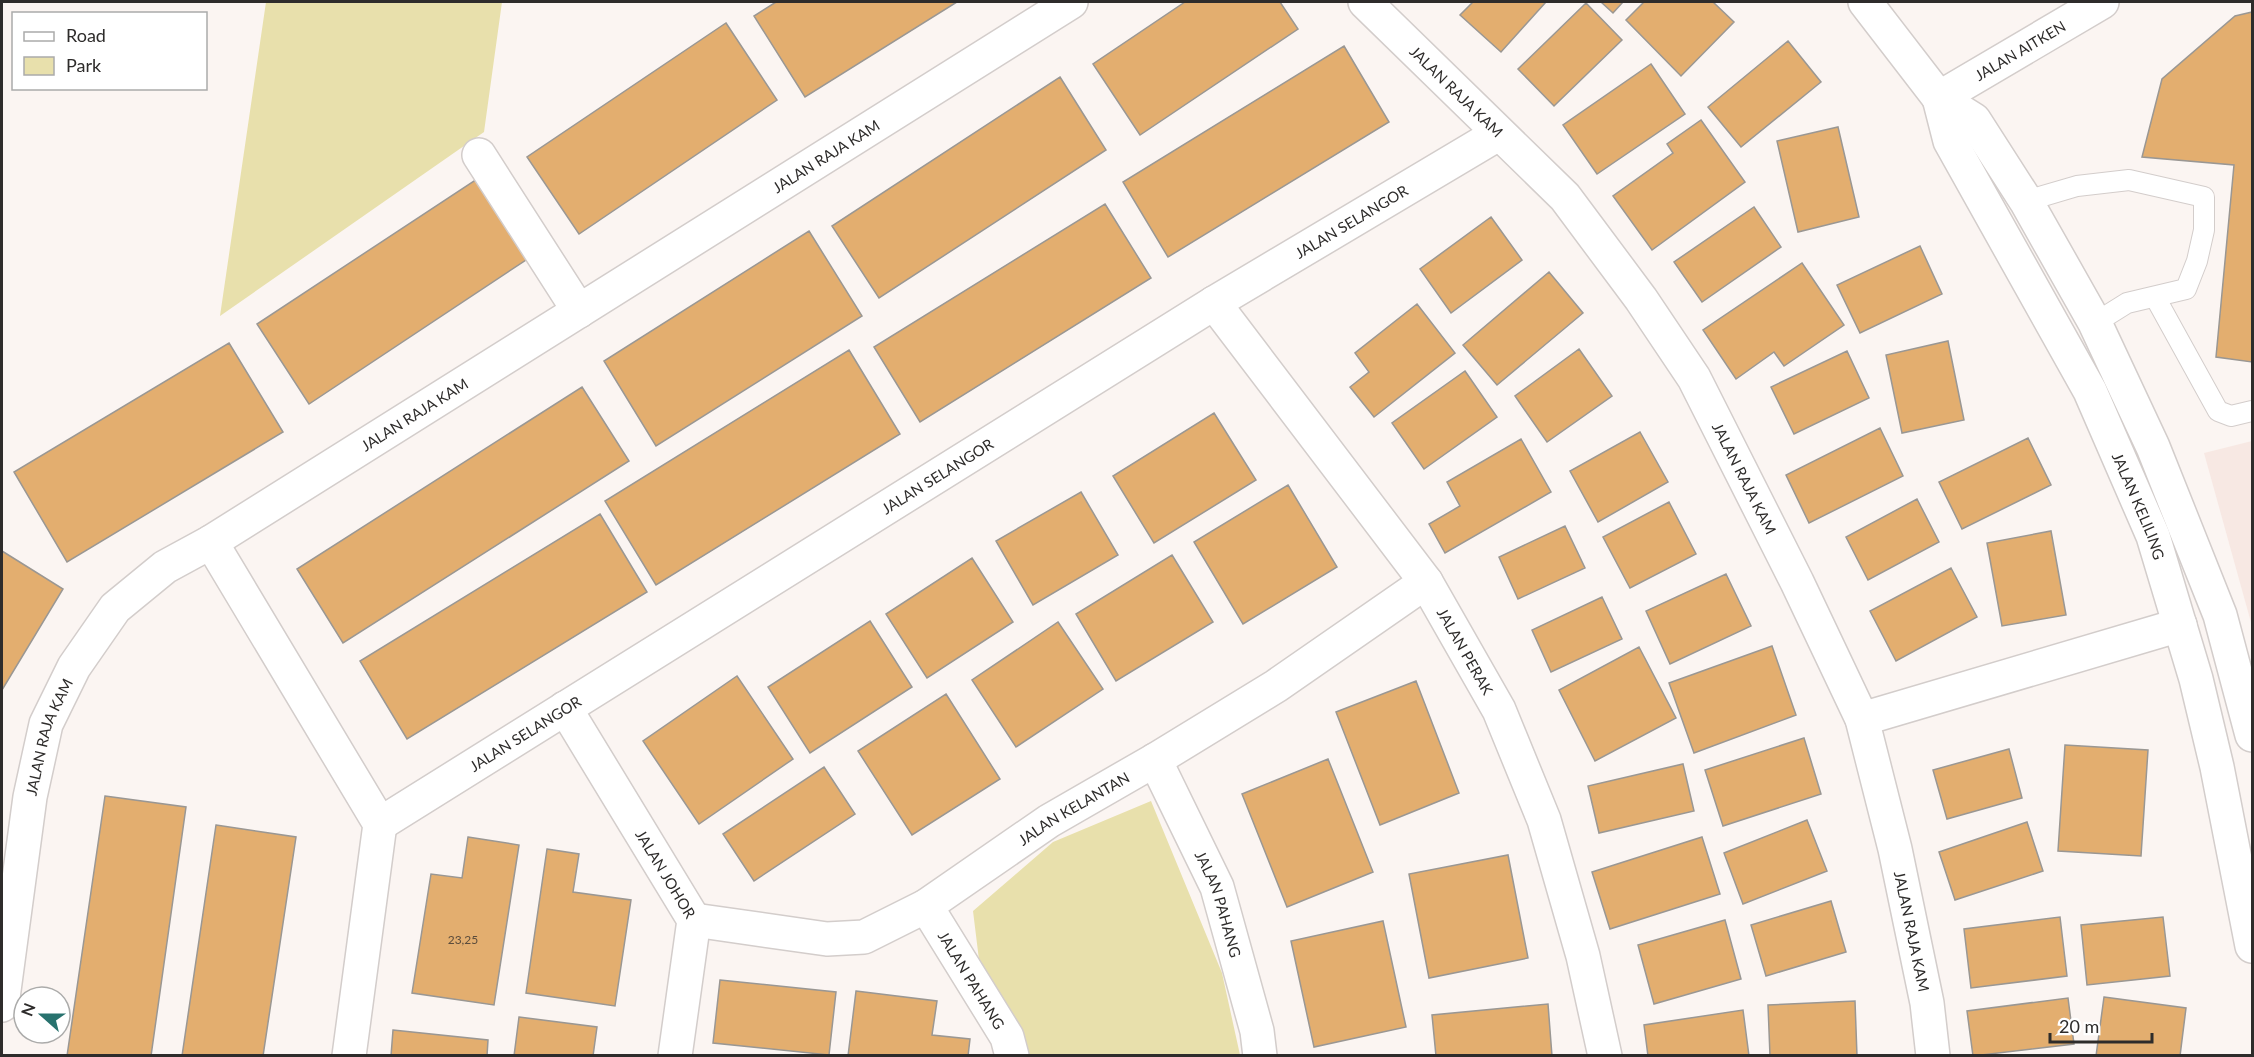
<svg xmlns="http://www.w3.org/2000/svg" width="2254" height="1057" font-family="Lato,sans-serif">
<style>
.built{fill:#f7e8e3}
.green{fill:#e8e0ac}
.building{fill:#e3ae6f;stroke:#9a9793;stroke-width:1.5}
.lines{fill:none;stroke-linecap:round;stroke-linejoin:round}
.service-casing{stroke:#d3cdcb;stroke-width:22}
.minor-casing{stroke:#d3cdcb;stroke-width:36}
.secondary-casing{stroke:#d3cdcb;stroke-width:36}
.service{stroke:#fff;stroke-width:20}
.minor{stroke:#fff;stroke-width:33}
.secondary{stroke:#fff;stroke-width:33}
.labels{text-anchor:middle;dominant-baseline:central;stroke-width:6;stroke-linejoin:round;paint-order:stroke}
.number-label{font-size:12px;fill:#5b4c3c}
.street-label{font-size:15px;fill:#2e2c2b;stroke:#fff}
</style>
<rect width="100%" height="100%" fill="#fbf5f2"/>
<path class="built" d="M 2252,441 L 2252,626 L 2204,453 Z"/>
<path class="green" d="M 266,2 L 502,2 L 484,132 L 220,316 Z
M 1151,801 L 1222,973 L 1240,1055 L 1022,1055 L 980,968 L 973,911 L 1053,842 Z"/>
<path class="building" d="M 776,2 L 957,2 L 805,97 L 754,16 Z
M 1185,2 L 1280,2 L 1298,29 L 1140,135 L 1093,64 Z
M 1473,2 L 1546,2 L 1501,52 L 1460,15 Z
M 1601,2 L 1623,2 L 1613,13 Z
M 1644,2 L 1713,2 L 1734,22 L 1681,76 L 1626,20 Z
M 1586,3 L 1622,40 L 1554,106 L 1518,69 Z
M 2252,12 L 2252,362 L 2216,357 L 2234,165 L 2142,157 L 2162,79 L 2235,16 Z
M 726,23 L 777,100 L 579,234 L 527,157 Z
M 1788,41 L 1821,82 L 1741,147 L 1708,107 Z
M 1344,46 L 1389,122 L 1168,257 L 1123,182 Z
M 1651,64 L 1685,114 L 1597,174 L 1563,125 Z
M 1060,77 L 1106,150 L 879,298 L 832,226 Z
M 1701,120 L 1745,182 L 1652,250 L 1613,196 L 1673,153 L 1667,144 Z
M 1838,127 L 1859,217 L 1798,232 L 1777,141 Z
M 477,179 L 529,258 L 309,404 L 257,324 Z
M 1105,204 L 1151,278 L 920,422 L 874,347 Z
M 1754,207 L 1781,247 L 1702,302 L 1674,262 Z
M 1491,217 L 1522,260 L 1451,313 L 1420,269 Z
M 809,231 L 862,316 L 656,446 L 604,361 Z
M 1920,246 L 1942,294 L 1860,333 L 1837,285 Z
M 1802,263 L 1844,325 L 1784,366 L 1774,352 L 1736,379 L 1703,330 Z
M 1549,272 L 1583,313 L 1497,385 L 1463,345 Z
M 1417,304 L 1455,353 L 1374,417 L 1350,387 L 1369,372 L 1355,353 Z
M 1948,341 L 1964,420 L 1902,433 L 1886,355 Z
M 229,343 L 283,432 L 67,562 L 14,472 Z
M 1579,349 L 1612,396 L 1547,442 L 1515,396 Z
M 849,350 L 900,434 L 656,585 L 605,501 Z
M 1847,351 L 1869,398 L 1794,434 L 1771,387 Z
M 1465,371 L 1497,417 L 1424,469 L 1392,423 Z
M 582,387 L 629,461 L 343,643 L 297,569 Z
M 1214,413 L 1256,480 L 1154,543 L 1113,476 Z
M 1880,428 L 1903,476 L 1809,523 L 1786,475 Z
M 1640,432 L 1668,482 L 1598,522 L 1570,471 Z
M 2028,438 L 2051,485 L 1962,529 L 1939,482 Z
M 1521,439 L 1551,492 L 1445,553 L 1429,524 L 1460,506 L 1447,482 Z
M 1288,485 L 1337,567 L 1243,624 L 1194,542 Z
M 1081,492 L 1118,555 L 1033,605 L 996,541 Z
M 1917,499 L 1939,542 L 1868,580 L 1846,537 Z
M 1669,502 L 1696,554 L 1630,588 L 1603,537 Z
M 600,514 L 647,592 L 407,739 L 360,661 Z
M 1565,526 L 1585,568 L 1518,599 L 1499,557 Z
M 2051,531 L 2066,615 L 2002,626 L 1987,543 Z
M 2,551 L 63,589 L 2,690 Z
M 1172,555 L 1213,622 L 1116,681 L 1076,614 Z
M 972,558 L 1013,622 L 927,678 L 886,614 Z
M 1951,568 L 1977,617 L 1896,661 L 1870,611 Z
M 1726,574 L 1751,626 L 1670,664 L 1646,611 Z
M 1602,597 L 1622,639 L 1551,672 L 1532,630 Z
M 870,621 L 912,687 L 810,753 L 768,687 Z
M 1058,622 L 1103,689 L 1016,747 L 972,680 Z
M 1772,646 L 1796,715 L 1694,753 L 1669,683 Z
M 1639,647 L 1676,718 L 1595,761 L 1559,690 Z
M 737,676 L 793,759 L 699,824 L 643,741 Z
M 1416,681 L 1459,793 L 1380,825 L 1336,712 Z
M 946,694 L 1000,779 L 912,835 L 858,751 Z
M 1804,738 L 1821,794 L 1723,826 L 1705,770 Z
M 2065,745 L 2148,750 L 2141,856 L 2058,851 Z
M 2009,749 L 2022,798 L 1947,819 L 1933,770 Z
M 1328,759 L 1373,872 L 1287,907 L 1242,794 Z
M 1683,764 L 1694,811 L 1599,833 L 1588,786 Z
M 824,767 L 855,814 L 754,881 L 723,834 Z
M 105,796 L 186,807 L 151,1056 L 67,1056 Z
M 1807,820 L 1827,871 L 1743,904 L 1724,853 Z
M 2027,822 L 2043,871 L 1955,900 L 1939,852 Z
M 216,825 L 296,837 L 263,1056 L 182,1056 Z
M 468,837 L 519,845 L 494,1005 L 412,993 L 431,874 L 462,878 Z
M 1702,837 L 1720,894 L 1610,929 L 1592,872 Z
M 547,849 L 579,854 L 573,892 L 631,900 L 615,1006 L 526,993 Z
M 1508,855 L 1528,958 L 1429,978 L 1409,874 Z
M 1831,901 L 1846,952 L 1766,976 L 1751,925 Z
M 2060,917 L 2067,976 L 1971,988 L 1964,929 Z
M 2163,917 L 2170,976 L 2087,985 L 2081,925 Z
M 1725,920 L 1741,979 L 1654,1004 L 1638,945 Z
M 1383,921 L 1406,1027 L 1314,1047 L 1291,941 Z
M 720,980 L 836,992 L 829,1055 L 713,1043 Z
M 856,991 L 937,1001 L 932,1035 L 970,1039 L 968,1056 L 848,1056 Z
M 2104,997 L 2186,1008 L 2180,1056 L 2096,1056 Z
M 2068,998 L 2074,1044 L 1973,1056 L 1967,1011 Z
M 1855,1001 L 1857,1056 L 1770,1056 L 1768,1005 Z
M 1548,1004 L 1552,1056 L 1436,1056 L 1432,1015 Z
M 1743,1010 L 1749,1056 L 1648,1056 L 1644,1025 Z
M 519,1017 L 597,1027 L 593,1056 L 514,1056 Z
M 393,1030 L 488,1040 L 487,1056 L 391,1056 Z"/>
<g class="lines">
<g class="service-casing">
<path id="service" d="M 2026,201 L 2077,186 L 2129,180 L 2204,197 L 2204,230 L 2197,261 L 2186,289 L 2127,303 L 2095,323
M 2155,297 L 2218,411 L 2231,416 L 2252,411"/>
</g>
<g class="minor-casing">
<g id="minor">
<path id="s1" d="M 1365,2 L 1565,197 L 1641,299 L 1694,378 L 1797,582 L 1862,719 L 1895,849 L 1927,1003 L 1933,1056"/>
<path id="s2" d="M 1939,98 L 2102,2"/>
<path d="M 479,155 L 579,311"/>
<path id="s3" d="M 1214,303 L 1426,582 L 1499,710 L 1544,820 L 1583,956 L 1605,1056"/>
<path d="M 211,542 L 380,824 L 349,1056"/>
<path id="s4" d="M 565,708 L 694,920 L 675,1056"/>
<path d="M 1862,719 L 2180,625"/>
<path id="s5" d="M 1155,760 L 1217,887 L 1257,1031 L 1260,1056"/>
<path id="s6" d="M 380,824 L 1214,303 L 1498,134"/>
<path id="s7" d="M 926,906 L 1007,1037 L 1012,1056"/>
<path id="s8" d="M 694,920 L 827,939 L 864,937 L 926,906 L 1049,821 L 1155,760 L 1276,686 L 1426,582"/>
<path id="s9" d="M 2,1005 L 30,797 L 46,724 L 74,667 L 115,608 L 165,567 L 211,542 L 1071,2"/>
</g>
</g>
<g class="secondary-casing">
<g id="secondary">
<path d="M 1865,2 L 1939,98 L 1974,120 L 2026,201 L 2095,323 L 2153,447 L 2220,615 L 2252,735"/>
<path id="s10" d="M 1939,98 L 1950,141 L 2090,391 L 2153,536 L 2196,679 L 2217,767 L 2252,946"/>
</g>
</g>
<use href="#service" class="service"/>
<use href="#minor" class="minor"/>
<use href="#secondary" class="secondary"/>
</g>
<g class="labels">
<g class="number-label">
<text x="463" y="939">23,25</text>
</g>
<g class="street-label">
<text stroke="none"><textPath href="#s2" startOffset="94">JALAN AITKEN</textPath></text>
<text stroke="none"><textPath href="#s1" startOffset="128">JALAN RAJA KAM</textPath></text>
<text stroke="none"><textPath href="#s9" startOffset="1263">JALAN RAJA KAM</textPath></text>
<text stroke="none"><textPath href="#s6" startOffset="1143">JALAN SELANGOR</textPath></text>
<text stroke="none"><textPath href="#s9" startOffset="777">JALAN RAJA KAM</textPath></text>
<text stroke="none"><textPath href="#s6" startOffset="657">JALAN SELANGOR</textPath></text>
<text stroke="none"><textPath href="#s1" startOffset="614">JALAN RAJA KAM</textPath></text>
<text stroke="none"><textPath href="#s10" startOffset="456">JALAN KELILING</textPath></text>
<text stroke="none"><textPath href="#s3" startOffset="430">JALAN PERAK</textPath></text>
<text stroke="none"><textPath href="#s6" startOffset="171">JALAN SELANGOR</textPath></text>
<text stroke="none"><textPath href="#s9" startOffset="273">JALAN RAJA KAM</textPath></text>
<text stroke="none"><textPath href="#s8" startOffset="418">JALAN KELANTAN</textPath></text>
<text stroke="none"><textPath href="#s4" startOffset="194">JALAN JOHOR</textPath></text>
<text stroke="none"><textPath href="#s5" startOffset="158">JALAN PAHANG</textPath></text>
<text stroke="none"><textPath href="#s1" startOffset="1100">JALAN RAJA KAM</textPath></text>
<text stroke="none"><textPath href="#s7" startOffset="87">JALAN PAHANG</textPath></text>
</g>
</g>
<rect width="2254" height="1057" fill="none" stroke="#2e2c2b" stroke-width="6"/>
<rect x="12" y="12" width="195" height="78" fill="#ffffff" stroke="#ababaa" stroke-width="1.5"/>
<rect x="24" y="32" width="30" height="9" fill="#ffffff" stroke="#ababaa" stroke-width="1.5"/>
<text x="66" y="42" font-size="18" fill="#2e2c2b">Road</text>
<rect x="24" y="57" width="30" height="18" fill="#e8e0ac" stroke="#ababaa" stroke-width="1.5"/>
<text x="66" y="72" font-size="18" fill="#2e2c2b">Park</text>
<g transform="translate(42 1015) rotate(291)"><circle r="28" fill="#ffffff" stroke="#ababaa" stroke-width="1.5"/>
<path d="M0-4.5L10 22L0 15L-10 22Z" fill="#28726e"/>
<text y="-9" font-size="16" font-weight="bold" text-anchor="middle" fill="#2e2c2b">N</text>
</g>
<path d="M2050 1033v9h102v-9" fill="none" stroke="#2e2c2b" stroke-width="3"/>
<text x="2059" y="1033" font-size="18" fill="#2e2c2b" stroke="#ffffff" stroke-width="4.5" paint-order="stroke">20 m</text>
</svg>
